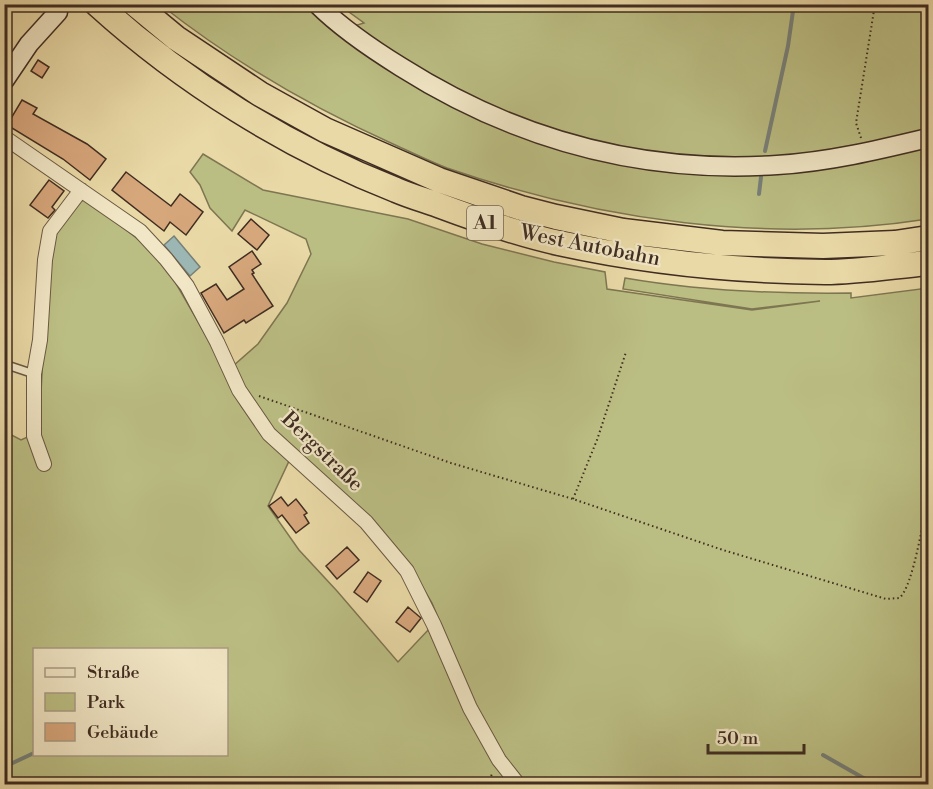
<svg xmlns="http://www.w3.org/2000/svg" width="933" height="789" font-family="'Libre Bodoni',serif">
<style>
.green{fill:#bbbe83;stroke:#7e7652;stroke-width:1.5;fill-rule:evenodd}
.water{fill:#9cb7b3;stroke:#778079;stroke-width:1.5}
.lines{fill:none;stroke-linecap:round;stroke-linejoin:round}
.stream{stroke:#778079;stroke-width:4}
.building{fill:#d7a77c;stroke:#402d22;stroke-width:1.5}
.lane-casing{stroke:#6a5843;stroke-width:10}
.street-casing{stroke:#6a5843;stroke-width:16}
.secondary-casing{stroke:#402d22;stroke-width:21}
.highway-casing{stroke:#402d22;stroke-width:27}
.path{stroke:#402d22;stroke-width:2;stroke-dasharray:1.5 3;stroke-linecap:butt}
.lane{stroke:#f1e6c5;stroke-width:7}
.street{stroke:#f1e6c5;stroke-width:14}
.secondary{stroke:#f1e6c5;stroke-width:18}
.highway{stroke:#e9d9a6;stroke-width:24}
.labels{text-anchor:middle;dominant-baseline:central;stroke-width:4.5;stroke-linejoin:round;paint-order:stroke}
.shield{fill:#f1e6c5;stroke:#756453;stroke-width:1.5}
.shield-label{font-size:20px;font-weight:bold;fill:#402d22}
.street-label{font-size:21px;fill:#402d22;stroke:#f1e6c5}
</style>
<rect width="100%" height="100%" fill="#e9d9a6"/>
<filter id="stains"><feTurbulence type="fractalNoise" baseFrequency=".00333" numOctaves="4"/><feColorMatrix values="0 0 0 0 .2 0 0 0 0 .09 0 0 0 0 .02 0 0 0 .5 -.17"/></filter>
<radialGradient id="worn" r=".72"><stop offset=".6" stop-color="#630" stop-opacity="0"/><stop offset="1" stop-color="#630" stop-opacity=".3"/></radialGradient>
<path class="green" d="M 338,4 L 928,5 L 928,219 C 768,244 600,221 447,168 C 429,161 411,152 393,144 C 311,107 232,61 161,5 L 308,5 L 338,31 L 364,23 Z
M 203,154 L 263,190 L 408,219 L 482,244 L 554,262 L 605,272 L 607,289 L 752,310 L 820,301 L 752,309 L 623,289 L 625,278 C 700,291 775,294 851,293 L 851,298 L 928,288 L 928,784 L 523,784 L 511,770 L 476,708 L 432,603 L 413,571 L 263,418 L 232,367 L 258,344 L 287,303 L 311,254 L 306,239 L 245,210 L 232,231 L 210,208 L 200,185 L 190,172 Z
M 86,199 L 139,240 L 157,258 L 174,280 L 211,344 L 242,407 L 289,461 L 268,506 L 299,550 L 337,591 L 398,662 L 430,628 L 510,784 L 5,784 L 4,431 L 21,440 L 39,432 L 46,295 L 56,231 L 76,203 ZM 34,650 L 226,650 L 226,754 L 34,754 Z"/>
<path class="water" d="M 174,236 L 200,267 L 190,276 L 164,245 Z"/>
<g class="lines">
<path class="stream" d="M 765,151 L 788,46 L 794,4
M 759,194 L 761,177
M 823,755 L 874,784
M 4,767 L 34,753"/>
</g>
<path class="building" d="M 38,60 L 49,67 L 42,78 L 31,71 Z
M 22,100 L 37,108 L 33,114 L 87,144 L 106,159 L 90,180 L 63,159 L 7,125 Z
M 126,172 L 171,206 L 180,194 L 203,212 L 186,235 L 170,222 L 164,231 L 112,190 Z
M 49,180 L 64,191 L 52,207 L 55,210 L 48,218 L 30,205 Z
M 251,219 L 269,235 L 257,250 L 238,234 Z
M 252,251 L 261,264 L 252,270 L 254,273 L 252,274 L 273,306 L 246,323 L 244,320 L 224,333 L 201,293 L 216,284 L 227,300 L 244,289 L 229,267 Z
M 281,497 L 288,506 L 296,499 L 307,513 L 304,515 L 309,523 L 296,533 L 282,515 L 278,518 L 269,506 Z
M 347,547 L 359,560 L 337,579 L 326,566 Z
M 368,572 L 381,581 L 367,602 L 354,592 Z
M 408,607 L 421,618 L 410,632 L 396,622 Z"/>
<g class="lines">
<g class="lane-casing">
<path id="lane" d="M 4,364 L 34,374"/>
</g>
<g class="street-casing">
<path id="street" d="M 4,137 L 140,231 L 166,259 L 187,286 L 217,342 L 239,390 L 269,434 L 366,522 L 407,571 L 434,625 L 470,708 L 499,760 L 518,784
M 44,464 L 34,436 L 34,374 L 40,340 L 45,260 L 50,231 L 81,190"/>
</g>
<g class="secondary-casing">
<path id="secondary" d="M 317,4 C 342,29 372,49 401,67 C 515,139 641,174 777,165 C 828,162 878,150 928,138
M 4,81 L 29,44 L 58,12"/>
</g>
<g class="highway-casing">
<path id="highway" d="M 97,4 C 183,82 287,147 396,190 C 410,196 424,200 438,205 C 478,220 518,234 559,243 C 646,262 736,271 825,272 C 859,272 894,266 928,263
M 135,4 L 176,38 L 260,94 L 325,130 L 439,180 L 521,208 L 556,217 L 623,231 L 722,243 L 823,246 L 895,243 L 928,238"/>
</g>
<path class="path" d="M 861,138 L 856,123 L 875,4
M 259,396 L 451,463 L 573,499 L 723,550 L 886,599 L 899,598 C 913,589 925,512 928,493
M 573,499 L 597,440 L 626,352
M 487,784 L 492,774"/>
<use href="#lane" class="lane"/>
<use href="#street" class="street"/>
<use href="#secondary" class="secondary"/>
<use href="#highway" class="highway"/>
</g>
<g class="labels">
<rect class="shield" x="467" y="206" width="36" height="34" rx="4.5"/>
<g class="shield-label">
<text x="485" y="223">A1</text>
</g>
<g class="street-label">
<text transform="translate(590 246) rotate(11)">West Autobahn</text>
<text transform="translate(322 452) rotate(44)">Bergstraße</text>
</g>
</g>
<rect width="933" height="789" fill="none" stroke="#e9d9a6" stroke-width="24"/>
<rect x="6" y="6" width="921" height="777" fill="none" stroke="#402d22" stroke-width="3"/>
<rect x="12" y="12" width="909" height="765" fill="none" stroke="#402d22" stroke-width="1.5"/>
<rect x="33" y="648" width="195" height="108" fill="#f1e6c5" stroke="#aa9c84" stroke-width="1.5"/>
<rect x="45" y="668" width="30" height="9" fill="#f1e6c5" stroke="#aa9c84" stroke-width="1.5"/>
<text x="87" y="678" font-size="18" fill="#402d22">Straße</text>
<rect x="45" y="693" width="30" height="18" fill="#bbbe83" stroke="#aa9c84" stroke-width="1.5"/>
<text x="87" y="708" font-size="18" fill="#402d22">Park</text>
<rect x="45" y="723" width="30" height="18" fill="#d7a77c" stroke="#aa9c84" stroke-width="1.5"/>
<text x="87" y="738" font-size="18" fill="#402d22">Gebäude</text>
<path d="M708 744v9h96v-9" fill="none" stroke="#402d22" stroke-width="3"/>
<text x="717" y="744" font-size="18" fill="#402d22" stroke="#f1e6c5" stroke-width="4.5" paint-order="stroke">50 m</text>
<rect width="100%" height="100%" filter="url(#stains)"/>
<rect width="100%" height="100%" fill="url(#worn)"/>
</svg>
